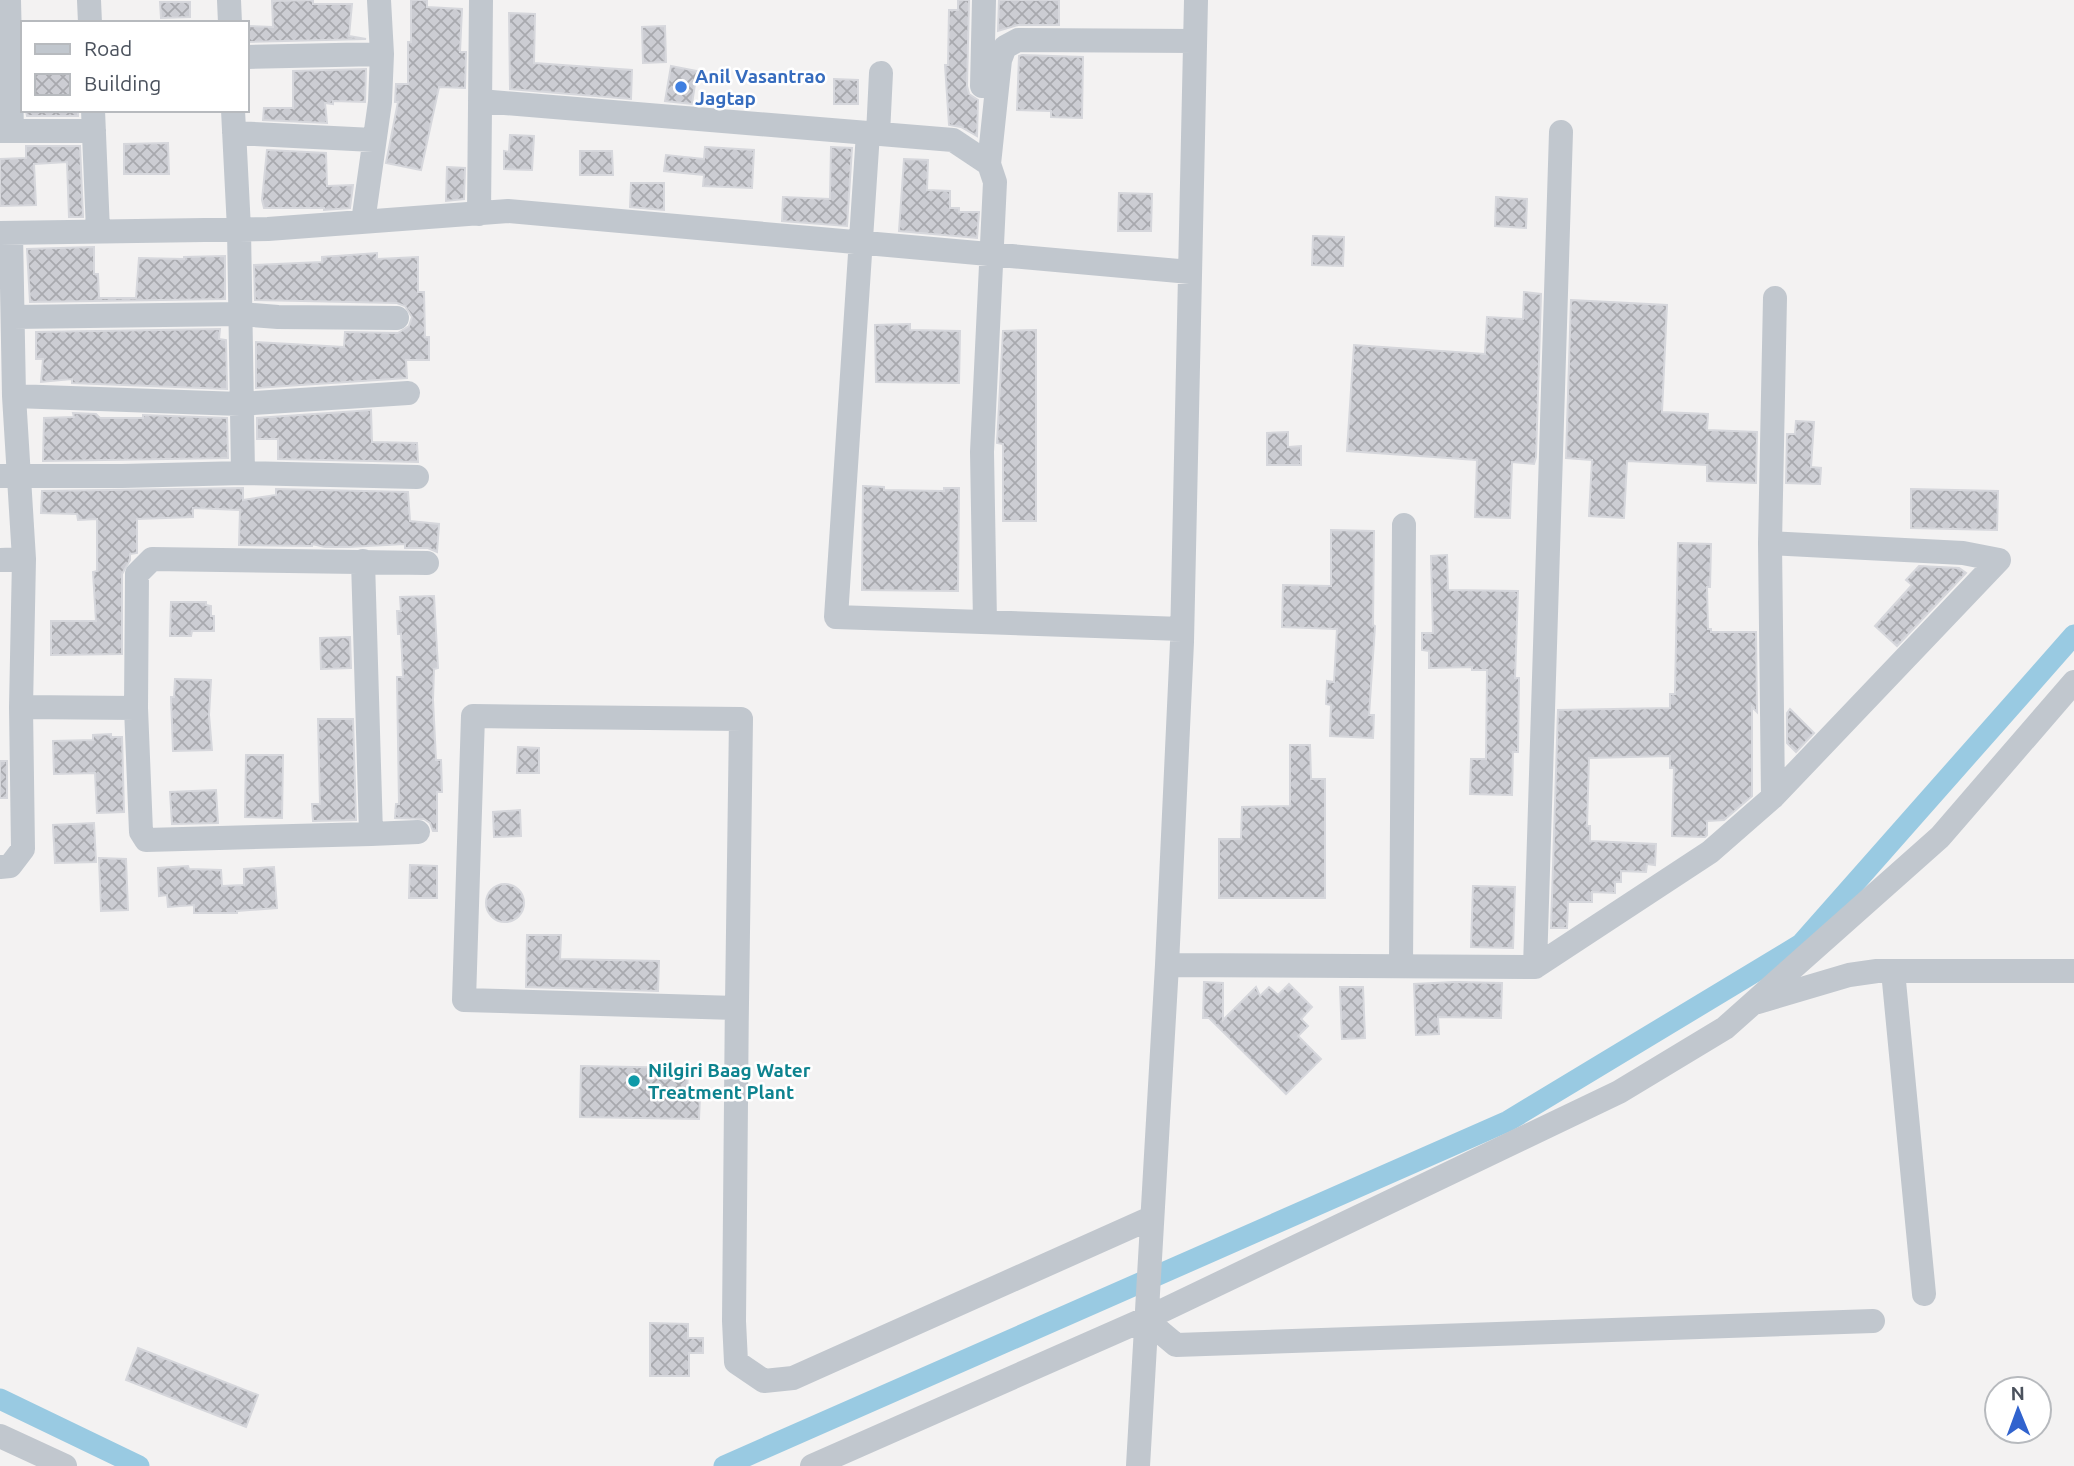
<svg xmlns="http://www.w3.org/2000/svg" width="2074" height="1466" font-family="Ubuntu,sans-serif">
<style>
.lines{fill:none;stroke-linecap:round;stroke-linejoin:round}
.canal{stroke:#99cae2;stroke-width:21}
.building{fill:url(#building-cross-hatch);stroke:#d6d7dc;stroke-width:2}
.minor{stroke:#c1c7ce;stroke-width:24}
.shop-dot{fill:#3f7fe0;stroke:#fff;stroke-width:2.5}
.culture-dot{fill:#0f9aa8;stroke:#fff;stroke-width:2.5}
.labels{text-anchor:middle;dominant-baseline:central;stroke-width:5;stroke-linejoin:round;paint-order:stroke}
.shop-label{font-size:19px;font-weight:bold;fill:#366cbe;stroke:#fff;text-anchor:start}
.culture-label{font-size:19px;font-weight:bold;fill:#0d838f;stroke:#fff;text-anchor:start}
</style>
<defs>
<pattern id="building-cross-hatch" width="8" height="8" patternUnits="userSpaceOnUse" patternTransform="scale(1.75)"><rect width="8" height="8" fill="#cccdd3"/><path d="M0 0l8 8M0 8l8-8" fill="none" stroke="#a8a9ae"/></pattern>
</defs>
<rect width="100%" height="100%" fill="#f3f2f2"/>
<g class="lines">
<path class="canal" d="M 0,1399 L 139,1466
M 724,1466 L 1508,1121 L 1801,944 L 2074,635"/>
</g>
<path class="building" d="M 313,0 L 313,4 L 352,4 L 349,36 L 366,39 L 247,42 L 247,26 L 273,27 L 272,1 Z
M 411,0 L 427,0 L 427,7 L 462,9 L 460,52 L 466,52 L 465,88 L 439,87 L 421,170 L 386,163 L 398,102 L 395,102 L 396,84 L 408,84 L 408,42 L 411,42 Z
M 958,0 L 969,0 L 967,86 L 969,94 L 978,100 L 977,136 L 961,127 L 949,125 L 945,65 L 948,65 L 949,10 L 958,10 Z
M 999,0 L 1059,0 L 1059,25 L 1018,25 L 998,31 Z
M 160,2 L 190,2 L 190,17 L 161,18 Z
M 509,13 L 535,14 L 534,63 L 632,70 L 631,99 L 510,89 Z
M 665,26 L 666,62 L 643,63 L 642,27 Z
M 1022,55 L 1083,57 L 1082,118 L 1051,117 L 1051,111 L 1017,110 L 1019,56 Z
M 671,66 L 697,71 L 692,104 L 665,101 Z
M 366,69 L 365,102 L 333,101 L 333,104 L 325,103 L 327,123 L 263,120 L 264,108 L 293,108 L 293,71 Z
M 834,79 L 858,80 L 858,104 L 834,104 Z
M 62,110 L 78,110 L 78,116 L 27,116 L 26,111 Z
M 510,135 L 534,136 L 532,170 L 504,169 L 504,151 L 509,152 Z
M 168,143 L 169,174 L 124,174 L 124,144 Z
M 26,146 L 80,146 L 83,217 L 69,217 L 67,162 L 34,164 L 36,205 L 0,206 L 0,159 L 26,158 Z
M 705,147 L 754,150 L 752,188 L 703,186 L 704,175 L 664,171 L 666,155 L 704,159 Z
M 831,147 L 852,148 L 847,226 L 782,221 L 783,197 L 830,199 Z
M 267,150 L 326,153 L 327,186 L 353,185 L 350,208 L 324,210 L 324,208 L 264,208 L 262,200 Z
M 580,151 L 612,151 L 613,175 L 580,175 Z
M 904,159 L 928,160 L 927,190 L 950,191 L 950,208 L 959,208 L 959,212 L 979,212 L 977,238 L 899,231 Z
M 447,167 L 465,168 L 464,199 L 446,201 Z
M 631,183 L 664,183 L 664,210 L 630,207 Z
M 1119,193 L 1152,194 L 1151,231 L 1118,231 Z
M 1496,197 L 1527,199 L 1526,228 L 1495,226 Z
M 1313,236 L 1344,237 L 1343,266 L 1312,265 Z
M 94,247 L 94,274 L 98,274 L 99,298 L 136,298 L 139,258 L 184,259 L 184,257 L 225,256 L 225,299 L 30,302 L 27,249 Z
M 377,253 L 377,259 L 418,257 L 418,292 L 424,292 L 425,337 L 429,337 L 429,360 L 406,360 L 407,378 L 256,388 L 256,342 L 344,347 L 345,332 L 398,333 L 409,326 L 412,317 L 405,306 L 397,303 L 255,300 L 254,265 L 322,262 L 322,257 Z
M 1524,292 L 1541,294 L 1536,457 L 1534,464 L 1512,462 L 1510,518 L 1475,517 L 1477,460 L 1347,451 L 1354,345 L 1485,354 L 1487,317 L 1523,319 Z
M 1571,300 L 1667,305 L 1662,412 L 1708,414 L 1707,430 L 1757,432 L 1756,483 L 1707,481 L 1707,465 L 1627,461 L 1624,518 L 1589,516 L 1592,460 L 1566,458 Z
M 910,324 L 910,330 L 960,331 L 959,383 L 876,382 L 875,325 Z
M 220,329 L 219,339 L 226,340 L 227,389 L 72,383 L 72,379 L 41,382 L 43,359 L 36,359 L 36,332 Z
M 1036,330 L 1036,521 L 1003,521 L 1003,444 L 997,443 L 1003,331 Z
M 371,410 L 372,442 L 417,443 L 418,462 L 278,459 L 278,439 L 257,439 L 257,418 Z
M 73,413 L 96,414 L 100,418 L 143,418 L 143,415 L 227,418 L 228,458 L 43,461 L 44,418 L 74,417 Z
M 1796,421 L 1814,422 L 1811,467 L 1821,468 L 1820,484 L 1786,483 L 1787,434 L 1795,434 Z
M 1288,432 L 1288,447 L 1301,446 L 1301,465 L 1267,465 L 1267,433 Z
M 863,486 L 884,487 L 884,490 L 944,491 L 944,488 L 959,488 L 958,591 L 862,590 Z
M 243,488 L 243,500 L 276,495 L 276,489 L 408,492 L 410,521 L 439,524 L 437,552 L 428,548 L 405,548 L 405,544 L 348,547 L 325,547 L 312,544 L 312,546 L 239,545 L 240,510 L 193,508 L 193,517 L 137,519 L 137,553 L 130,554 L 130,560 L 122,574 L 122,654 L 51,655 L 51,621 L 96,621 L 93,572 L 97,571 L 97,519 L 78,520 L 77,514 L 41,513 L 42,491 Z
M 1911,489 L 1998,491 L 1997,530 L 1911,528 Z
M 1331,530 L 1374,531 L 1373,625 L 1375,626 L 1369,715 L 1374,715 L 1373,738 L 1330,736 L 1331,705 L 1326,704 L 1327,681 L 1334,682 L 1337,629 L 1282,627 L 1283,585 L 1331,586 Z
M 1678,543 L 1711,544 L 1710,587 L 1707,587 L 1708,629 L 1711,629 L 1711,632 L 1756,632 L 1757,712 L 1752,707 L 1752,796 L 1724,820 L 1707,821 L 1707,835 L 1705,837 L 1672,836 L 1674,768 L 1670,768 L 1670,756 L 1589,758 L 1587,826 L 1590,826 L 1590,841 L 1656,844 L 1655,865 L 1647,864 L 1646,872 L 1621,871 L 1621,882 L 1615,882 L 1615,893 L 1592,892 L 1592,902 L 1568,902 L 1567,928 L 1551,928 L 1558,710 L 1670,708 L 1670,694 L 1675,694 Z
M 1447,555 L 1448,590 L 1518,591 L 1515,678 L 1519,678 L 1518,752 L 1513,752 L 1512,795 L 1470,794 L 1471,759 L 1486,759 L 1487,670 L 1472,670 L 1472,667 L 1429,668 L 1429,651 L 1422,650 L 1422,633 L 1433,633 L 1431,556 Z
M 1919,566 L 1959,568 L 1966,573 L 1897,646 L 1875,626 L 1912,585 L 1906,580 Z
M 434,596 L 438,668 L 434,669 L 433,700 L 436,760 L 441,760 L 442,792 L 437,792 L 437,831 L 433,831 L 430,823 L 424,819 L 395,818 L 396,804 L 399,804 L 397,677 L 403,677 L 401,634 L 398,634 L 397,611 L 401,611 L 400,597 Z
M 171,602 L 206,602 L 206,605 L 211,606 L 211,616 L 214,616 L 214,631 L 192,631 L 191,636 L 170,636 Z
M 350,637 L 351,668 L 321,669 L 320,638 Z
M 175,679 L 211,680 L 209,715 L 212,750 L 173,751 L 171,697 L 174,697 Z
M 1790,709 L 1814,733 L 1796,752 L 1787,743 L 1787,713 Z
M 318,719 L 353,719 L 356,820 L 313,821 L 312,804 L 320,804 Z
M 111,734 L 111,737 L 122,737 L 124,812 L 97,813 L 95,773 L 54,774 L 53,741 L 93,740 L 93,735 Z
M 1290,745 L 1310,745 L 1311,779 L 1325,779 L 1325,898 L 1219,898 L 1219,839 L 1241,839 L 1242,807 L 1290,806 Z
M 518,747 L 539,748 L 539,773 L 517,773 Z
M 246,755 L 283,755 L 282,818 L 245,817 Z
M 0,761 L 7,761 L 7,798 L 0,798 Z
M 216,790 L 218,823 L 172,824 L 170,792 Z
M 520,810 L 521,836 L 494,837 L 493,812 Z
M 94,823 L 96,862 L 55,863 L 53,825 Z
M 99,858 L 126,859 L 128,910 L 101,911 Z
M 410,865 L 437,866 L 437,898 L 409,898 Z
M 188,866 L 189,869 L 221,870 L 222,886 L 244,885 L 244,869 L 274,867 L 277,908 L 237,911 L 237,913 L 194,913 L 194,905 L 168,907 L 167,895 L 159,896 L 158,868 Z
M486 903a19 19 0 1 1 38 0a19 19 0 1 1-38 0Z
M 1473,886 L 1515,887 L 1513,948 L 1471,947 Z
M 527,935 L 561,935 L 560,959 L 659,961 L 658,991 L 526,987 Z
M 1204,982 L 1223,983 L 1223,1020 L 1256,987 L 1260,996 L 1269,987 L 1278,995 L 1289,984 L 1312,1007 L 1301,1019 L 1308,1026 L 1298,1036 L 1321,1059 L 1286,1094 L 1209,1018 L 1203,1018 Z
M 1455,982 L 1502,983 L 1501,1018 L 1438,1017 L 1439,1034 L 1416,1035 L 1414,984 Z
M 1340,987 L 1363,987 L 1365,1038 L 1342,1039 Z
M 581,1066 L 688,1068 L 687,1095 L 700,1096 L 699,1119 L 580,1117 Z
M 650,1323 L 688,1324 L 688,1338 L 703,1338 L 703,1353 L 689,1353 L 689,1376 L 650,1376 Z
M 138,1348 L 258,1395 L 246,1427 L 126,1380 Z"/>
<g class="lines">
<path class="minor" d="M 9,0 L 12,131
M 89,0 L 90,23
M 229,0 L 230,23
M 247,57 L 382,54
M 982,86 L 984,0
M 480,101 L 953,140 L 989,164 L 995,182 L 982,452 L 985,622
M 93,110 L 98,231
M 233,110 L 239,229 L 243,473
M 0,131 L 94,131
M 234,133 L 373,140
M 868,133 L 836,617 L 1182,629
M 878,134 L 881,73
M 989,164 L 1000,60 L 1005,47 L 1018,40 L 1195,41
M 479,214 L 481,0
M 363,222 L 380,102 L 382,54 L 379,0
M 0,233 L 268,229 L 508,211 L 1190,272
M 13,317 L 240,314 L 278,317 L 397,318
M 14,396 L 240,404 L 408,393
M 0,476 L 122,476 L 243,473 L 417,477
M 0,560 L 24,559
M 21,707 L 136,708 L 137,574 L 152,559 L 427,563
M 136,708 L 141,832 L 146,840 L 371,834 L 363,561
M 1773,797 L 1770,543 L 1775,298
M 371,834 L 418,832
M 0,867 L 10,866 L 23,849 L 21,707 L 24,559 L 14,396 L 11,233
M 1167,965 L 1535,967 L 1710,852 L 1773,797 L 1999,560 L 1963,553 L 1770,543
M 1401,965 L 1404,525
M 1535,967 L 1561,132
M 1893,971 L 1924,1294
M 1758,1002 L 1849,975 L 1877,971 L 2074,971
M 736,1008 L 464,1000 L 473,716 L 741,719 C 737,920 736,1120 734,1321 L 736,1362 L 764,1381 L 793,1378 L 1151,1218
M 1145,1319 L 1176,1345 L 1873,1321
M 0,1436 L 65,1466
M 812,1466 L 1145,1319 L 1619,1092 L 1725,1028 L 1940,837 L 2074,682
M 1138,1466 L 1167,965 L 1182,642 L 1196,0"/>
</g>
<circle class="shop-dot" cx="681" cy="87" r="7"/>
<circle class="culture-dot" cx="634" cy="1081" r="7"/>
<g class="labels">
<g class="shop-label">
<text x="695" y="76">Anil Vasantrao<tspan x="695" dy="22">Jagtap</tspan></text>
</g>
<g class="culture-label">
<text x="648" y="1070">Nilgiri Baag Water<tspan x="648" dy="22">Treatment Plant</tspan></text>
</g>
</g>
<rect x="21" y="21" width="228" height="91" fill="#ffffff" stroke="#b7babe" stroke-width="2"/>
<rect x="35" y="44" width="35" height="10" fill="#c1c7ce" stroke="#b7babe" stroke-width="2"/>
<text x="84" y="56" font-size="21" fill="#4b525d">Road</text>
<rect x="35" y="74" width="35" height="21" fill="url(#building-cross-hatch)" stroke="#b7babe" stroke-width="2"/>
<text x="84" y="91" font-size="21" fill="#4b525d">Building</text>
<g transform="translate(2018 1410) rotate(359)"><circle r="33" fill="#ffffff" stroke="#b7babe" stroke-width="2"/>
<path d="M0-5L12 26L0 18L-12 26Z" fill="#3163ce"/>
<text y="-10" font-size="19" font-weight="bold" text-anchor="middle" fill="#4b525d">N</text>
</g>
</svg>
